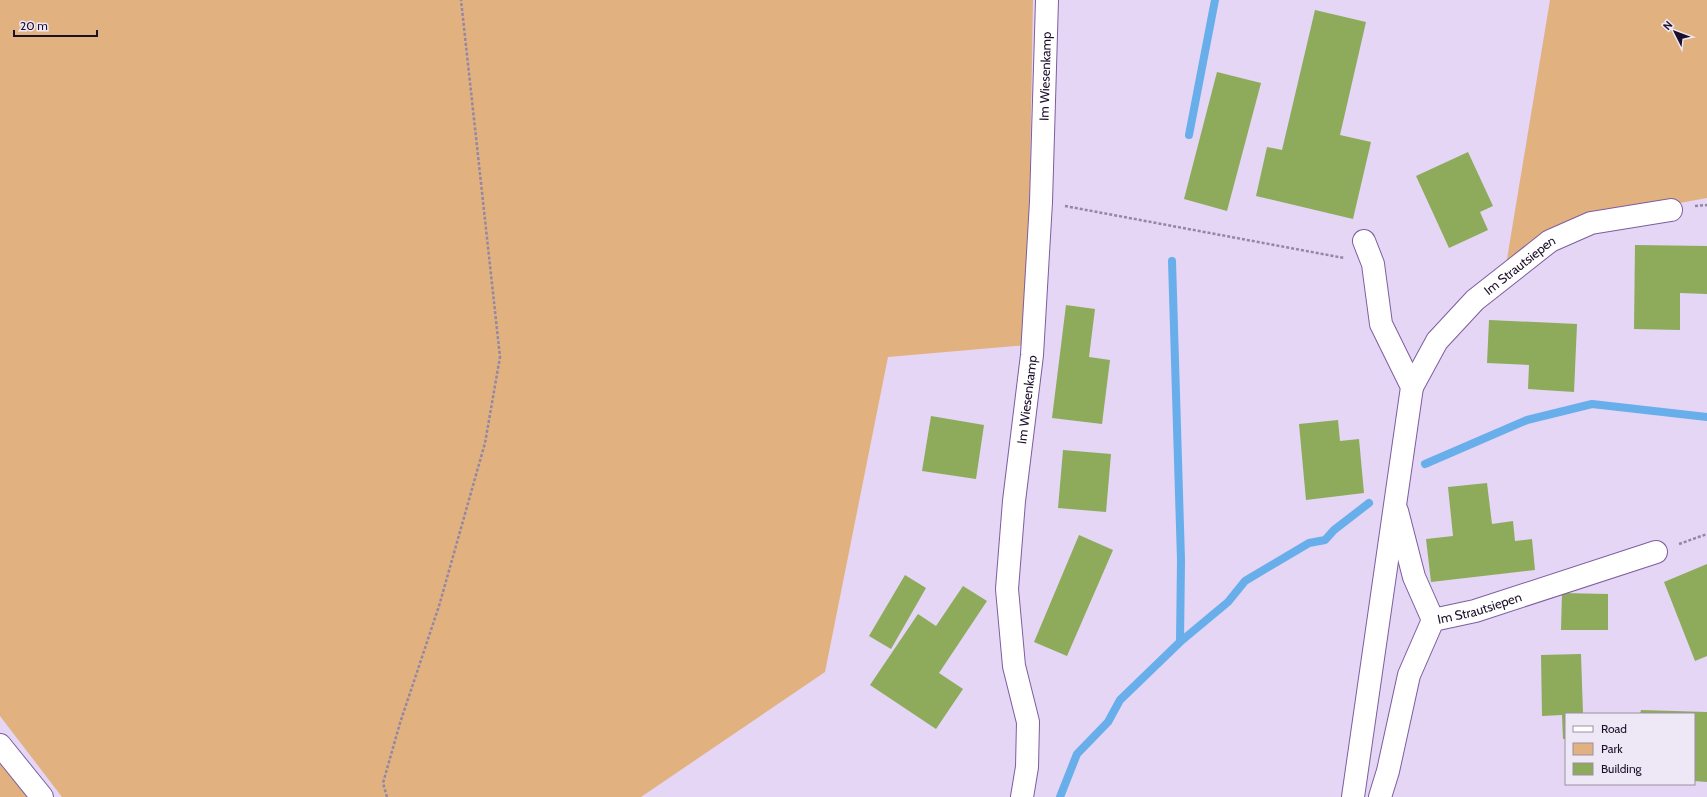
<svg xmlns="http://www.w3.org/2000/svg" width="1707" height="797" font-family="Cabin,sans-serif">
<style>
.green{fill:#e1b180}
.lines{fill:none;stroke-linecap:round;stroke-linejoin:round}
.stream{stroke:#67aeea;stroke-width:8}
.building{fill:#8dab5a}
.street-casing{stroke:#7d5d9f;stroke-width:24}
.secondary-casing{stroke:#7d5d9f;stroke-width:24}
.path{stroke:#9487a3;stroke-width:2.5;stroke-dasharray:3 2;stroke-linecap:butt}
.street{stroke:#fff;stroke-width:22}
.secondary{stroke:#fff;stroke-width:22}
.labels{text-anchor:middle;dominant-baseline:central;stroke-width:3;stroke-linejoin:round;paint-order:stroke}
.street-label{font-size:13px;fill:#1c0f29;stroke:#eee7f6}
</style>
<rect width="100%" height="100%" fill="#e4d6f4"/>
<path class="green" d="M 0,0 L 1033,0 L 1027,345 L 888,357 L 825,672 L 641,797 L 62,797 L 0,716 Z
M 1550,0 L 1707,0 L 1707,198 L 1592,219 L 1505,271 Z
M 0,757 L 30,797 L 0,797 Z"/>
<g class="lines">
<path class="stream" d="M 1189,135 L 1215,0
M 1172,261 L 1181,560 L 1180,642
M 1425,464 L 1527,420 L 1592,404 L 1707,417
M 1060,797 L 1077,754 L 1108,722 L 1120,700 L 1180,642 L 1228,602 L 1245,581 L 1309,543 L 1325,540 L 1334,530 L 1369,503"/>
</g>
<path class="building" d="M 1315,10 L 1366,22 L 1340,135 L 1371,142 L 1353,219 L 1256,196 L 1267,147 L 1282,150 Z
M 1217,72 L 1261,83 L 1227,211 L 1184,199 Z
M 1468,152 L 1493,206 L 1480,212 L 1488,230 L 1449,248 L 1416,176 Z
M 1635,245 L 1707,246 L 1707,294 L 1680,293 L 1680,330 L 1634,329 Z
M 1066,305 L 1095,309 L 1089,357 L 1110,360 L 1102,424 L 1052,418 Z
M 1489,320 L 1577,324 L 1574,392 L 1528,389 L 1529,365 L 1487,363 Z
M 931,416 L 984,425 L 976,479 L 922,471 Z
M 1338,420 L 1340,441 L 1359,439 L 1364,493 L 1306,500 L 1299,424 Z
M 1063,450 L 1111,454 L 1106,512 L 1058,508 Z
M 1487,483 L 1492,524 L 1513,521 L 1515,541 L 1532,539 L 1535,570 L 1431,582 L 1426,539 L 1453,536 L 1448,487 Z
M 1079,535 L 1113,550 L 1067,656 L 1034,642 Z
M 1707,564 L 1707,656 L 1695,661 L 1664,582 Z
M 905,575 L 926,588 L 891,649 L 869,636 Z
M 963,586 L 987,601 L 939,673 L 963,689 L 936,729 L 870,685 L 918,614 L 936,626 Z
M 1562,593 L 1608,594 L 1608,630 L 1561,630 Z
M 1581,654 L 1583,714 L 1566,714 L 1566,739 L 1563,739 L 1562,715 L 1542,716 L 1541,655 Z
M 1641,710 L 1707,712 L 1707,782 L 1694,781 L 1694,714 L 1640,714 Z"/>
<g class="lines">
<g class="street-casing">
<g id="street">
<path id="s1" d="M 1412,387 L 1437,341 L 1475,300 L 1550,241 L 1591,223 L 1671,210"/>
<path d="M 1397,511 L 1414,577 L 1433,620"/>
<path id="s2" d="M 1433,620 L 1475,611 L 1656,552"/>
<path id="s3" d="M 1022,797 L 1027,767 L 1028,722 L 1014,666 L 1007,589 L 1014,501 L 1032,355 L 1041,202 L 1047,0"/>
<path d="M 1353,797 L 1412,387 L 1381,324 L 1373,264 L 1364,241"/>
<path d="M 1380,797 L 1388,771 L 1409,675 L 1433,620"/>
</g>
</g>
<g class="secondary-casing">
<path id="secondary" d="M 0,745 L 42,797"/>
</g>
<path class="path" d="M 1065,206 L 1344,258
M 1695,206 L 1707,205
M 1679,544 L 1707,534
M 387,797 L 383,783 L 400,723 L 439,606 L 485,443 L 500,357 L 461,0"/>
<use href="#street" class="street"/>
<use href="#secondary" class="secondary"/>
</g>
<g class="labels">
<g class="street-label">
<text stroke="none"><textPath href="#s3" startOffset="725">Im Wiesenkamp</textPath></text>
<text stroke="none"><textPath href="#s1" startOffset="165">Im Strautsiepen</textPath></text>
<text stroke="none"><textPath href="#s3" startOffset="401">Im Wiesenkamp</textPath></text>
<text stroke="none"><textPath href="#s2" startOffset="48">Im Strautsiepen</textPath></text>
</g>
</g>
<rect x="1565" y="713" width="130" height="72" fill="#eee7f6" stroke="#9a91a4"/>
<rect x="1573" y="726" width="20" height="6" fill="#ffffff" stroke="#9a91a4"/>
<text x="1601" y="733" font-size="12" fill="#1c0f29">Road</text>
<rect x="1573" y="743" width="20" height="12" fill="#e1b180" stroke="#9a91a4"/>
<text x="1601" y="753" font-size="12" fill="#1c0f29">Park</text>
<rect x="1573" y="763" width="20" height="12" fill="#8dab5a" stroke="#9a91a4"/>
<text x="1601" y="773" font-size="12" fill="#1c0f29">Building</text>
<g transform="translate(1675 32) rotate(312)" stroke="#eee7f6" stroke-width="3" paint-order="stroke">
<path d="M0-3L7 15L0 10L-7 15Z" fill="#1c0f29"/>
<text y="-6" font-size="11" font-weight="bold" text-anchor="middle" fill="#1c0f29">N</text>
</g>
<path d="M14 30v6h83v-6" fill="none" stroke="#1c0f29" stroke-width="2"/>
<text x="20" y="30" font-size="12" fill="#1c0f29" stroke="#eee7f6" stroke-width="3" paint-order="stroke">20 m</text>
</svg>
